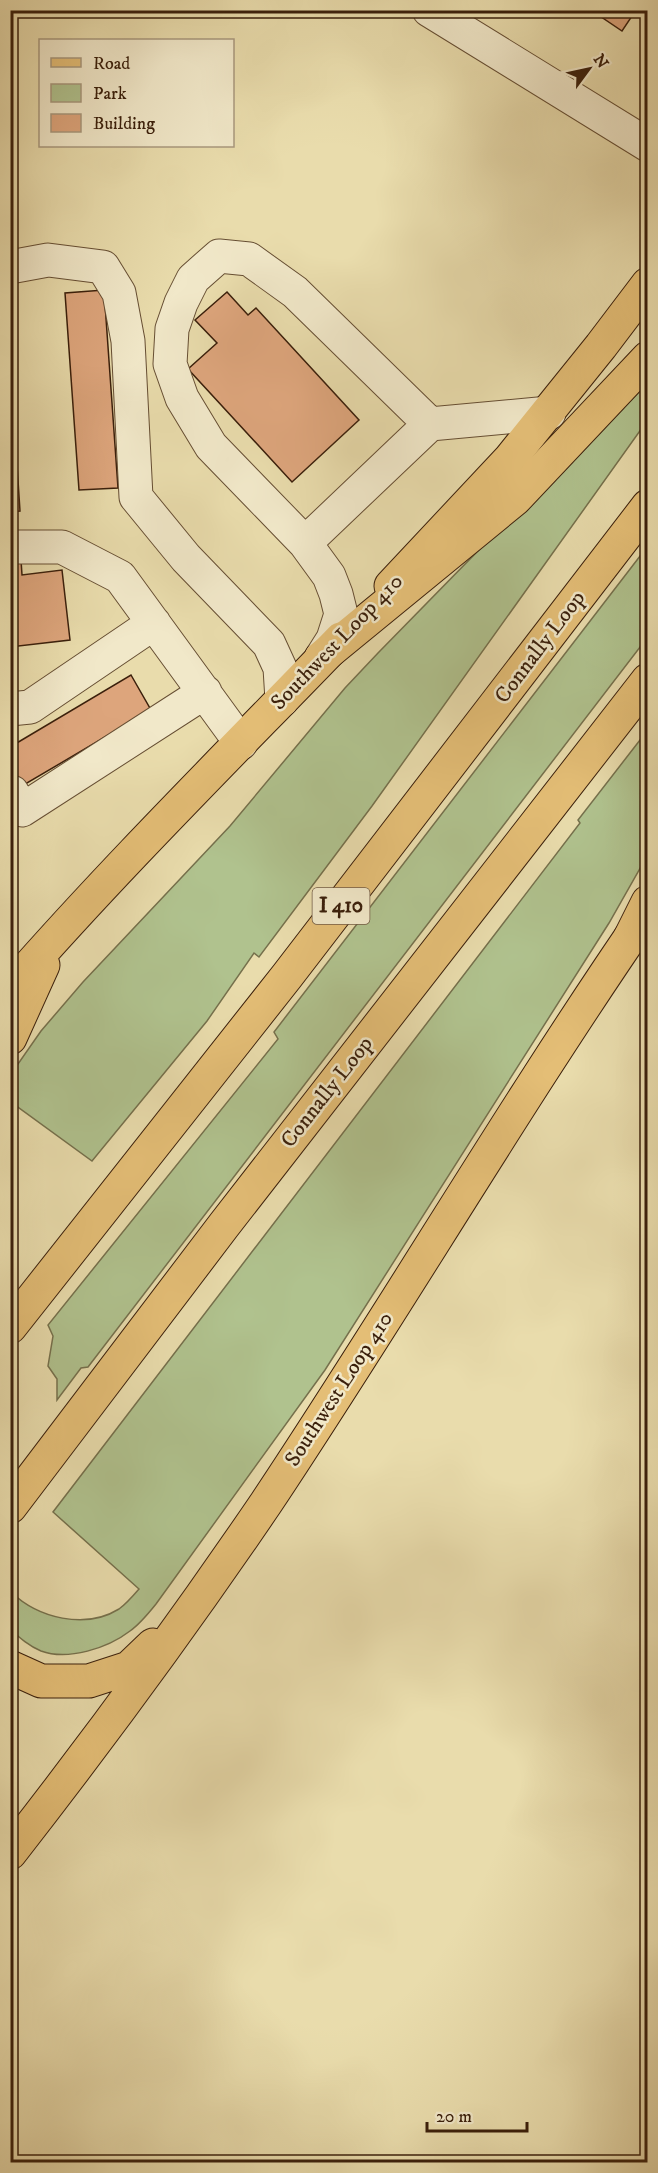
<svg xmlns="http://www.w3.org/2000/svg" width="658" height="2173" font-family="'IM FELL DW Pica',serif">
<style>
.green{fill:#b0c28e;stroke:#75704c;stroke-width:1.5}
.building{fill:#dda57c;stroke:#3a1f0b;stroke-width:1.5}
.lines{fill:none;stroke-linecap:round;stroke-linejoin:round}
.minor-casing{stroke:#664e33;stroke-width:35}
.major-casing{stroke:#3a1f0b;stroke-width:35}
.highway-casing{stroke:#3a1f0b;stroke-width:35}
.minor{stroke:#f1e8c9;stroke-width:33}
.major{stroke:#e4be76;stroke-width:33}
.highway{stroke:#e4be76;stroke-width:33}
.labels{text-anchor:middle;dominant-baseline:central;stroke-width:5;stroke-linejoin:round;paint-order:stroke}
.shield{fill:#f1e8c9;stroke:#715b44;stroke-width:1.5}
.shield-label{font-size:21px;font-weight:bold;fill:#3a1f0b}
.street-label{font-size:22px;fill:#3a1f0b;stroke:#f1e8c9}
</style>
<rect width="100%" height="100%" fill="#e9dcac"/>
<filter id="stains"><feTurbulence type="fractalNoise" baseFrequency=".00333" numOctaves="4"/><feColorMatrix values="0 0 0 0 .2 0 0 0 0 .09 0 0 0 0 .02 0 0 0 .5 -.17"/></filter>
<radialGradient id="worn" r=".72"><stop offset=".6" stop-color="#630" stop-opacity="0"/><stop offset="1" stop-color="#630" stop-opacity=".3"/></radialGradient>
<path class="green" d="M 647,378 L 647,421 L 372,806 L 259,957 L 254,953 L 207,1021 L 92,1161 L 11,1102 L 11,1074 L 41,1031 L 83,982 L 230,826 L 345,688 L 378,653 Z
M 647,547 L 647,638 L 88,1367 L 81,1368 L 57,1400 L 57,1379 L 48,1366 L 53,1336 L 48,1325 L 278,1039 L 274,1032 Z
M 647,731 L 647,856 L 609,923 L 325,1370 L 156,1604 C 148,1614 140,1624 130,1631 C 108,1648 68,1661 41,1651 C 29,1646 20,1638 11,1630 L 11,1592 C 38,1618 85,1630 119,1609 C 126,1604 133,1596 139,1589 L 53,1512 L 580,823 L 578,820 Z"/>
<path class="building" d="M 591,10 L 636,10 L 622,31 Z
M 104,290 L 118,488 L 79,490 L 65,293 Z
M 227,292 L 248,315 L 256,308 L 359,420 L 292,482 L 188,369 L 217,343 L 195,320 Z
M 10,359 L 20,511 L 10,512 Z
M 21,560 L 22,575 L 62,570 L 70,640 L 10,647 L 10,561 Z
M 131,675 L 151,710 L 10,793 L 10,747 Z"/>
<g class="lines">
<g class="minor-casing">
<path id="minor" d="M 429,10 L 648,145
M 10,267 L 48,260 L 103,267 L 119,293 L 128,341 L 136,497 L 186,558 L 269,644 L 280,668 L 282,700
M 305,543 L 430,424 L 549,413
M 10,547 L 62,547 L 120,577 L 241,743
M 321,658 L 333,639 L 341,614 L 336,594 L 329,576 L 305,543 L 211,446 L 182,398 L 170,364 L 172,329 L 181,303 L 193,279 L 219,256 L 249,259 L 295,292 L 430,424
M 10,709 L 30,707 L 154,623
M 12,792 L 22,810 L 205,692"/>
</g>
<g class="major-casing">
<path id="major" d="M 391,586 L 510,459 L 601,346 L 648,284
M 10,988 C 116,867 230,754 341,639
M 10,1038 L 43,965
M 10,1667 L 41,1681 L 89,1681 L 129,1668 L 153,1645
M 10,1853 C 99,1739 185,1622 266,1503 C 396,1308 514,1106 647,913"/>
</g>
<g class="highway-casing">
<path id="highway" d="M 321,658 L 515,499 L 648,358
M 630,938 L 648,902
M 10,1327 L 287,976 L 648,506
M 10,1507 L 224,1225 L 648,680"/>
</g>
<use href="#minor" class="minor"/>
<use href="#major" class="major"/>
<use href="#highway" class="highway"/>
</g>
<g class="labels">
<rect class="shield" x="312.5" y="888" width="57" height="36" rx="4.5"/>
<g class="shield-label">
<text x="341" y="906">I 410</text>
</g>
<g class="street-label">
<text transform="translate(337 642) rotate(-46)">Southwest Loop 410</text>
<text transform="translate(540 647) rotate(-53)">Connally Loop</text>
<text transform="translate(327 1092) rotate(-52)">Connally Loop</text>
<text transform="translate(339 1389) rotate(-57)">Southwest Loop 410</text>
</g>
</g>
<rect width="658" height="2173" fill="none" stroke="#e9dcac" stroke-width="36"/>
<rect x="12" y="12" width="634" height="2149" fill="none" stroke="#3a1f0b" stroke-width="3"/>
<rect x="18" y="18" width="622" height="2137" fill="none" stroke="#3a1f0b" stroke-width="1.5"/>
<rect x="39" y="39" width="195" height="108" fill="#f1e8c9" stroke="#a8987d" stroke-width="1.5"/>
<rect x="51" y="58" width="30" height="9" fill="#e4be76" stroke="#a8987d" stroke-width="1.5"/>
<text x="93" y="69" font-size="18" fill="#3a1f0b">Road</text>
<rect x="51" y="84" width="30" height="18" fill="#b0c28e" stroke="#a8987d" stroke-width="1.5"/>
<text x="93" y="99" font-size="18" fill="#3a1f0b">Park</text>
<rect x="51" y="114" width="30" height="18" fill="#dda57c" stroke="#a8987d" stroke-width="1.5"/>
<text x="93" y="129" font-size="18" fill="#3a1f0b">Building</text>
<g transform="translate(589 69) rotate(57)" stroke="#f1e8c9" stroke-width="4.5" paint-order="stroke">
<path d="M0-4.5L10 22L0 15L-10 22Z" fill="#3a1f0b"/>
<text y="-9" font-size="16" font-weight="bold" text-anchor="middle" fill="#3a1f0b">N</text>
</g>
<path d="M427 2122v9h100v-9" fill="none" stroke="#3a1f0b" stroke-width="3"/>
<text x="436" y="2122" font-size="18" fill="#3a1f0b" stroke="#f1e8c9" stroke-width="4.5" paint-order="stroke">20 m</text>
<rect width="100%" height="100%" filter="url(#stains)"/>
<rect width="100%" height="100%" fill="url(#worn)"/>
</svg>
